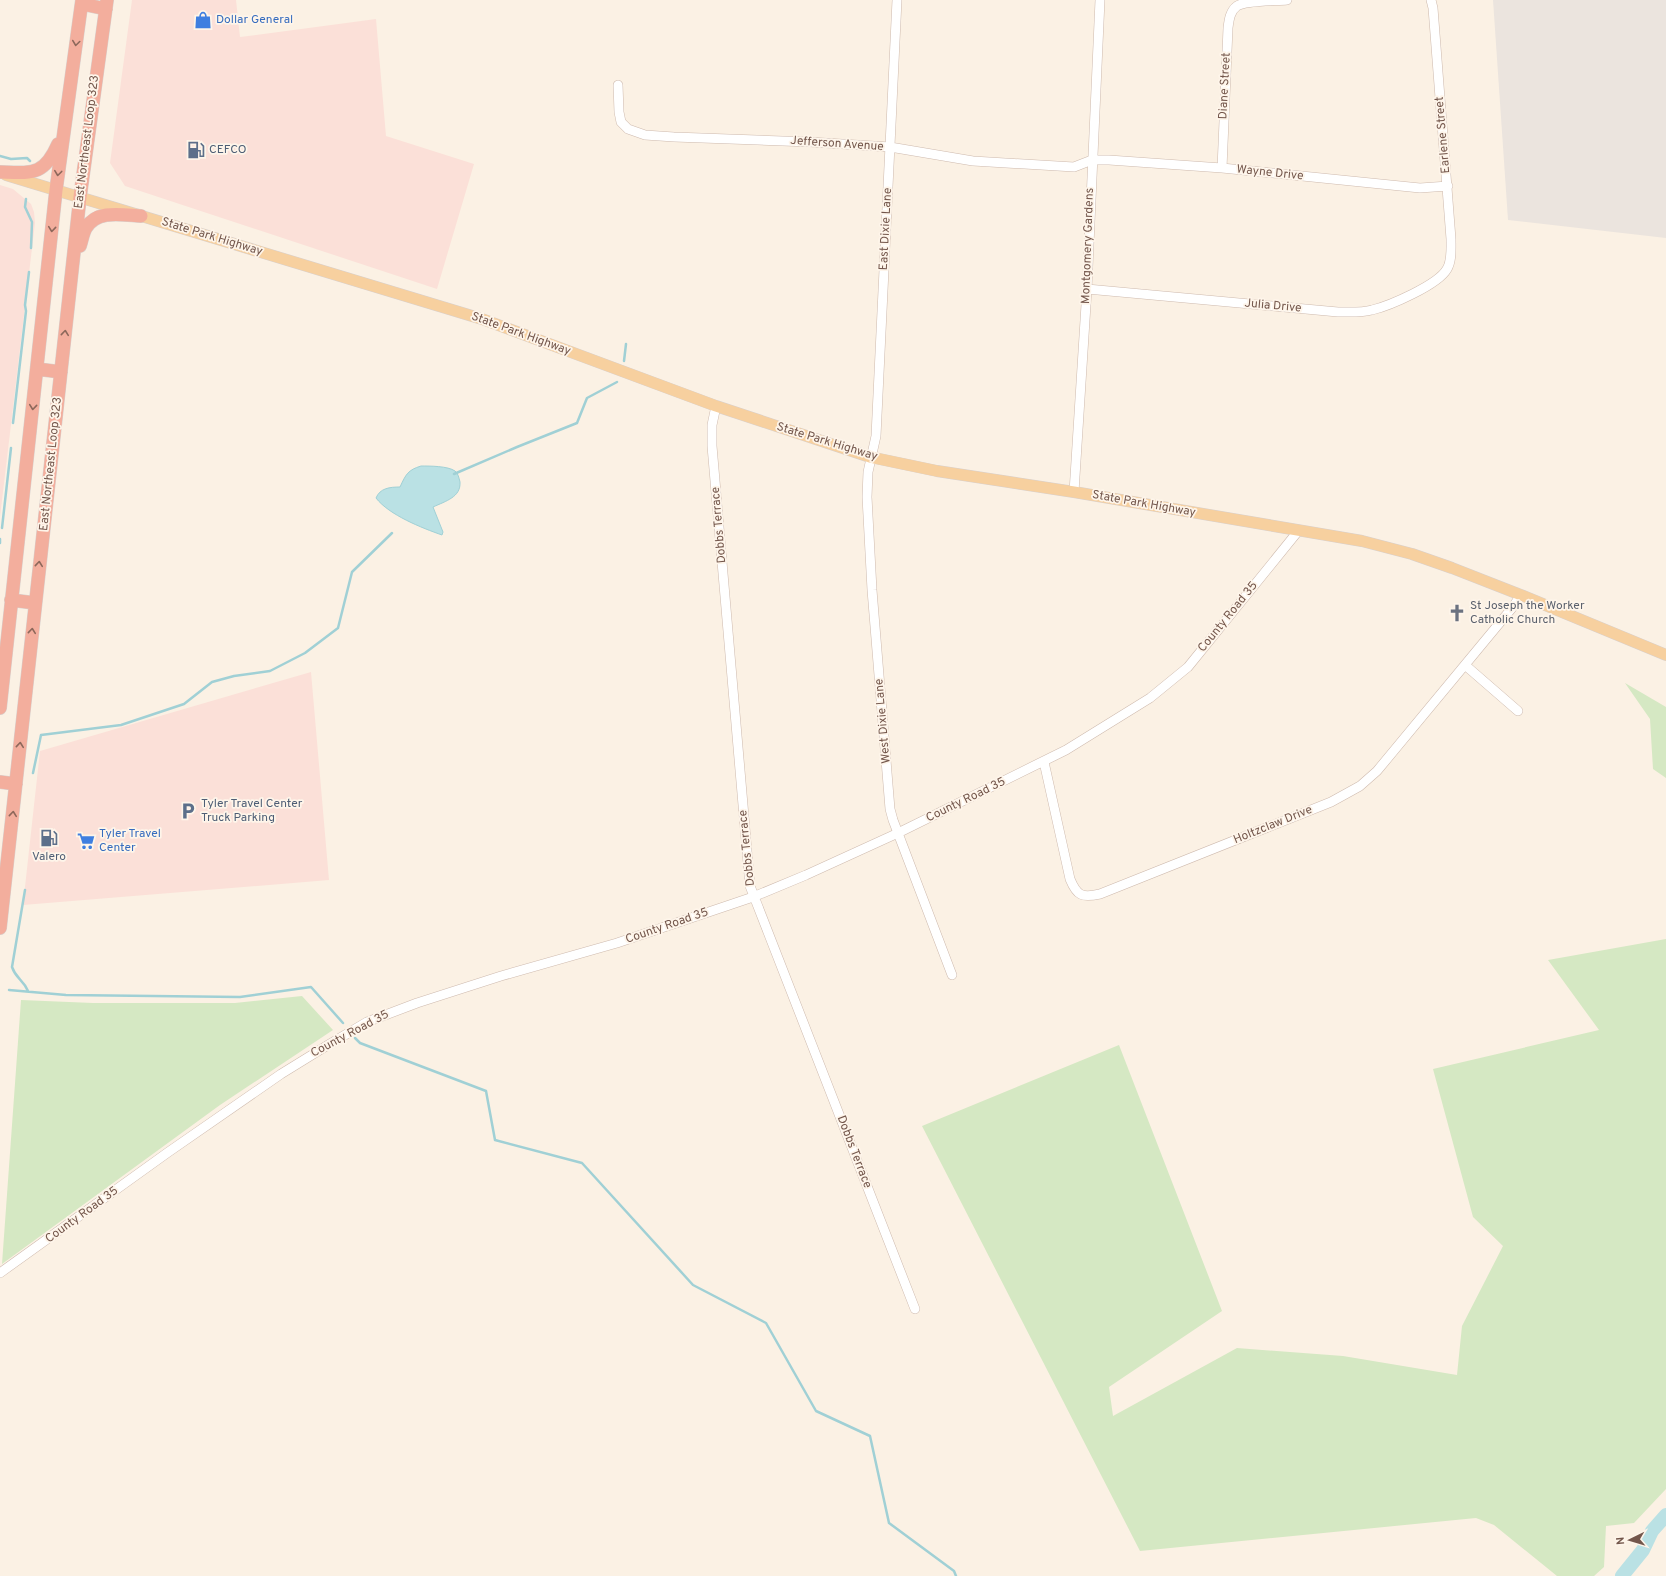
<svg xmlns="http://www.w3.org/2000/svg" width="1666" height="1576" font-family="Overpass,sans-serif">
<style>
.commercial{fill:#fbe0d8}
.industrial{fill:#ebe4de}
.green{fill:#d5e8c3}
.water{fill:#bae1e4;stroke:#a0d0d5}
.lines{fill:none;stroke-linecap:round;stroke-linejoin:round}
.stream{stroke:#a0d0d5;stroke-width:2.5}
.river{stroke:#bae1e4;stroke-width:14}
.minor-casing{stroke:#cebaae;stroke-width:10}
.major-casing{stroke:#d8d0cd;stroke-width:12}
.highway-casing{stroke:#d8d0cd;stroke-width:14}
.minor{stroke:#fff;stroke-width:9}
.major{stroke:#f7d09f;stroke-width:11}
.highway{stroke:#f3ae9d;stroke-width:13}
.oneway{stroke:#8d685b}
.labels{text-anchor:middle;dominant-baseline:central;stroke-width:3.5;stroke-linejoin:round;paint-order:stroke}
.shop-label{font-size:12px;fill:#366cbe;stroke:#fef5ea;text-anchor:start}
.street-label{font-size:12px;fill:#73564b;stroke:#fef5ea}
.service-label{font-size:12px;fill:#4e5e75;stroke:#fef5ea;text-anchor:start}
.worship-label{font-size:12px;fill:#5b616d;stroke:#fef5ea;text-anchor:start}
</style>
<rect width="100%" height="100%" fill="#fbf1e4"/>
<path class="commercial" d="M 132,0 L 236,0 L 240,37 L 376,19 L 386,136 L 474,164 L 437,289 L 125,186 L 110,163 Z
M 0,185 L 13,189 L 31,204 L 34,212 L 35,223 L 0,517 Z
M 311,672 L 329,880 L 23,905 L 40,751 Z"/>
<path class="industrial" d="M 1493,0 L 1666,0 L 1666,238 L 1508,220 Z"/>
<path class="green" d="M 1625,683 L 1666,707 L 1666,778 L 1653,769 L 1650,719 Z
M 1666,939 L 1666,1489 L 1634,1523 L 1606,1526 L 1604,1567 L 1594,1576 L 1557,1576 L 1494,1525 L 1476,1518 L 1140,1551 L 922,1126 L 1119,1045 L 1222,1311 L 1109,1387 L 1113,1416 L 1237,1348 L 1343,1356 L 1457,1375 L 1462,1326 L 1503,1246 L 1473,1217 L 1433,1069 L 1599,1030 L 1548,960 Z
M 302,996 L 333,1030 L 220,1105 L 2,1264 L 21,1000 L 93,1003 L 235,1003 Z"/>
<path class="water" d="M 421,466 C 430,466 448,466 455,471 C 458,473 459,478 460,482 C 461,497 446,501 433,507 L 443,532 L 442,535 C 422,528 389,515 376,498 C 380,488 390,487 400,487 C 406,474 408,470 421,466 Z"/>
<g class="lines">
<path class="stream" d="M 0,156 L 11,159 L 27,158 L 30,161
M 26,199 L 25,207 L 32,222 L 31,248
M 624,361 L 626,344
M 13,423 L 26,311 L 25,305 L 29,272
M 454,474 L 517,447 L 577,423 L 587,398 L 617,382
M 2,528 L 11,448
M 0,543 L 0,539
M 33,773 L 41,735 L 121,725 L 184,704 L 212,682 L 234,676 L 270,671 L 305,653 L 338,628 L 352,572 L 392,533
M 25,890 L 12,967 C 16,979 23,979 28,991
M 9,990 L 66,995 L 240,997 L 311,987 L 343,1023
M 355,1038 L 360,1043 L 486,1091 L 495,1140 L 582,1163 L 693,1285 L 766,1323 L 816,1411 L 870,1436 L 889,1523 L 954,1571 L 956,1576"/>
<path class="river" d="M 1622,1576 L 1643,1550 L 1652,1531 L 1666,1515"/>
<g class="minor-casing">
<path id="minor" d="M 897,0 L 876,436 L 868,472 L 867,497 L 872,590 L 890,809 L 893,820 L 952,975
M 618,85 L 619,112 L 621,122 L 628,129 L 645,135 L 674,137 L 810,142 L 890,147 L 973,161 L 1074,167 L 1092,160 L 1109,160 L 1222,168 L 1420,188 L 1448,186
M 1222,168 L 1228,28 C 1229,20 1230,11 1237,6 C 1246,0 1275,1 1287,0
M 1087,289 L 1338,312 C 1349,312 1361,313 1372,310 C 1389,306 1438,285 1447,269 C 1452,261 1451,248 1451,239 L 1433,8 L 1431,0
M 716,406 L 712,425 L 712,446 L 750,886 L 915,1309
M 1074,492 L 1087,289 L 1100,0
M 1465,665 L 1518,711
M 1044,762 L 1070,879 C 1077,896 1082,898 1100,894 L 1331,802 L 1360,786 L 1377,771 L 1512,608 L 1521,595
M 0,1273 L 167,1153 L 281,1074 L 328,1045 L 367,1022 L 417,1003 L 501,976 L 617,943 L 753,897 L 806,875 L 898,833 L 1066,750 L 1150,698 L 1188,667 L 1299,530"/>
</g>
<g class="major-casing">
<path id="major" d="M 6,175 L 482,319 L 716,406 L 870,457 L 937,471 L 1074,492 L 1362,541 L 1412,554 L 1452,568 L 1521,595 L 1666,655"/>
</g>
<g class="highway-casing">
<path id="highway" d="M 82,4 L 106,9
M 0,172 C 32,173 44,176 58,144
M 80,246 C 82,240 83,233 86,228 C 97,209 123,215 141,216
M 37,369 L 61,372
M 11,600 L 35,603
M 0,708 L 56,190 L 82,0
M 0,782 L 16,784
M 0,928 L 80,197 L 107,0"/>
</g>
<use href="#minor" class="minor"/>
<use href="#major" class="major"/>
<use href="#highway" class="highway"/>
</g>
<defs><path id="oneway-chevron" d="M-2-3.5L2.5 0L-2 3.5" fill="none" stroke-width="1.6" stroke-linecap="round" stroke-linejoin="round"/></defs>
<g class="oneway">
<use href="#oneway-chevron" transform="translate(76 43) rotate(98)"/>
<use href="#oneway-chevron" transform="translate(58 173) rotate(97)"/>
<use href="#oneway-chevron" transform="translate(52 229) rotate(96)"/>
<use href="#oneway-chevron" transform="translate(65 333) rotate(-84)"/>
<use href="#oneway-chevron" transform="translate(33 407) rotate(96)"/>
<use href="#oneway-chevron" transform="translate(39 564) rotate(-84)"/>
<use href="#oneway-chevron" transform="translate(32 631) rotate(-84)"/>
<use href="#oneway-chevron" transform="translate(20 745) rotate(-84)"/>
<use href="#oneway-chevron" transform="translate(13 814) rotate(-84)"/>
</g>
<defs>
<g id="shop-bare" transform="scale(1.38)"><path d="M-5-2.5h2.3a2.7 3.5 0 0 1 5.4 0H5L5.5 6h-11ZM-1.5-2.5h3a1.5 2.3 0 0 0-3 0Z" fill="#3f7fe0" stroke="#fef5ea" stroke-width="2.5" paint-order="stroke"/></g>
<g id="fuel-bare" transform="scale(1.38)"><path d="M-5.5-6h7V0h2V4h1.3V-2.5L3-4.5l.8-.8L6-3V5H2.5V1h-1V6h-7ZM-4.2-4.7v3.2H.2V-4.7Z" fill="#5c6f8a" stroke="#fef5ea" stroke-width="2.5" paint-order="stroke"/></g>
<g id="church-bare" transform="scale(1.38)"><path d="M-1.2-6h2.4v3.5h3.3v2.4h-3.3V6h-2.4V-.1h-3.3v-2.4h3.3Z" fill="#6b7280" stroke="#fef5ea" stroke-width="2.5" paint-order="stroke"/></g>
<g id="parking-bare" transform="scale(1.38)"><path d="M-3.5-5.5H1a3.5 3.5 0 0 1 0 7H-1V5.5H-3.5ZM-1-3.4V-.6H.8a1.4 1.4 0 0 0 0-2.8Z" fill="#5c6f8a" stroke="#fef5ea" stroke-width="2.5" paint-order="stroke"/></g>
<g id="supermarket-bare" transform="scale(1.38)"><path d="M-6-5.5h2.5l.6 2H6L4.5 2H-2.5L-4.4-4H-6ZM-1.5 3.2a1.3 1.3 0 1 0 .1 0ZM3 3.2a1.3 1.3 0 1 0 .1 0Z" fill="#3f7fe0" stroke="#fef5ea" stroke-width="2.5" paint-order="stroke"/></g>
</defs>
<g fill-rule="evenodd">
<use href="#shop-bare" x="203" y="20"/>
<use href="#fuel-bare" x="196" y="150"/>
<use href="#church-bare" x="1457" y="613"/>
<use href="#parking-bare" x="188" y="811"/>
<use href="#fuel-bare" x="49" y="838"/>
<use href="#supermarket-bare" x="86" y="841"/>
</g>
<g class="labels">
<g class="shop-label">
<text x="216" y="20">Dollar General</text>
<text x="99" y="834">Tyler Travel<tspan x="99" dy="14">Center</tspan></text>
</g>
<g class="street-label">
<text transform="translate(1225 86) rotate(-87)">Diane Street</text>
<text transform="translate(1443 135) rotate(-95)">Earlene Street</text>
<text transform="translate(87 142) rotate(-83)">East Northeast Loop 323</text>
<text transform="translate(837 144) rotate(4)">Jefferson Avenue</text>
<text transform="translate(1270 173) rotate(6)">Wayne Drive</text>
<text transform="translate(886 229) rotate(-87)">East Dixie Lane</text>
<text transform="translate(212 237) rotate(17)">State Park Highway</text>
<text transform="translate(1088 246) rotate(-88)">Montgomery Gardens</text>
<text transform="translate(1273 306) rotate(5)">Julia Drive</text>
<text transform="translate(521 334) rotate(20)">State Park Highway</text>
<text transform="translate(827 442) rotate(17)">State Park Highway</text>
<text transform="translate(51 464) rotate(-84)">East Northeast Loop 323</text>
<text transform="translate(1144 504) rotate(10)">State Park Highway</text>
<text transform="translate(719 525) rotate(-95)">Dobbs Terrace</text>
<text transform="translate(1228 617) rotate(-51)">County Road 35</text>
<text transform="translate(883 721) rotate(-95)">West Dixie Lane</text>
<text transform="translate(966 800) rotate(-26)">County Road 35</text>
<text transform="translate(1273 825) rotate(-22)">Holtzclaw Drive</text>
<text transform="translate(747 848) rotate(-96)">Dobbs Terrace</text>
<text transform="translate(667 926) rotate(-19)">County Road 35</text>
<text transform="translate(350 1034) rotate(-28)">County Road 35</text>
<text transform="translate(854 1152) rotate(69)">Dobbs Terrace</text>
<text transform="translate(82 1215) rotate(-36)">County Road 35</text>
</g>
<g class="service-label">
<text x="209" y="150">CEFCO</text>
<text x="201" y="804">Tyler Travel Center<tspan x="201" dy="14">Truck Parking</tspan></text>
<text x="49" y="857" text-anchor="middle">Valero</text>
</g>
<g class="worship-label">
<text x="1470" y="606">St Joseph the Worker<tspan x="1470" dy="14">Catholic Church</tspan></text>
</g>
</g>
<g transform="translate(1630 1540) rotate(265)" stroke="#fef5ea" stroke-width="3" paint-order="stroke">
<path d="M0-3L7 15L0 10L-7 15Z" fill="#73564b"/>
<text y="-6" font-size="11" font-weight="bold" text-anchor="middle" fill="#73564b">N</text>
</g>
</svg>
